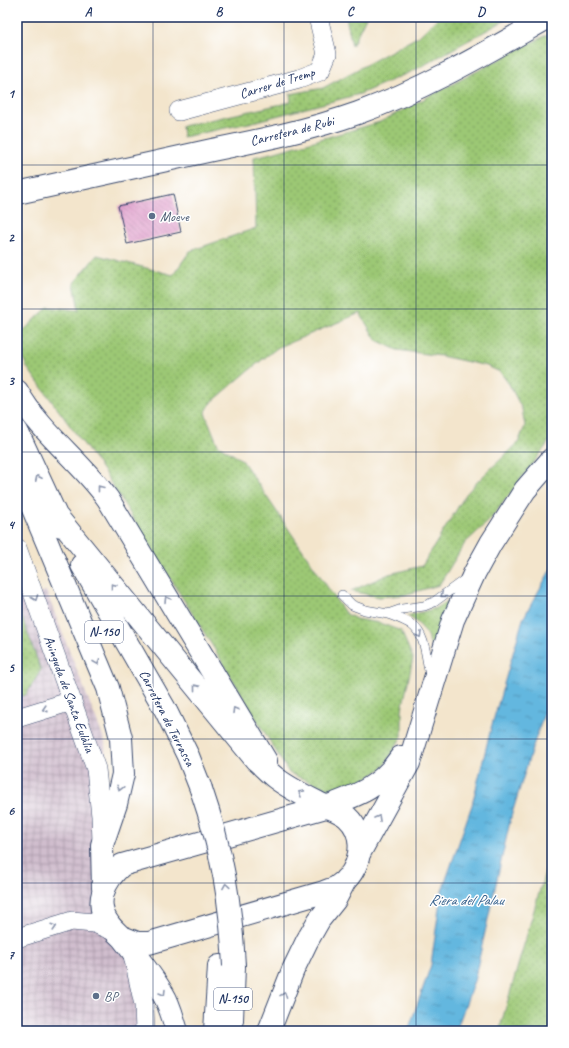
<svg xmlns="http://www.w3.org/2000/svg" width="569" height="1048" font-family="Caveat,sans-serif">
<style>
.industrial{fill:url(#industrial-grid)}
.green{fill:url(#green-dots);stroke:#5c7c6a}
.water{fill:url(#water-ripples);stroke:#3f739e}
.building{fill:url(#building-back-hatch)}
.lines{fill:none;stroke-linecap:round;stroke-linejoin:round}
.lane-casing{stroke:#3b4a6e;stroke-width:10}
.street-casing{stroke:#3b4a6e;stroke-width:20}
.secondary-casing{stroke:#3b4a6e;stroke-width:24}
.primary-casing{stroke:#3b4a6e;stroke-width:24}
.lane{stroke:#fff;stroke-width:9}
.street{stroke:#fff;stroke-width:19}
.secondary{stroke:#fff;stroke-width:22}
.primary{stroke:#fff;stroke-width:22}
.primary-bridge-casing{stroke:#3b4a6e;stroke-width:24;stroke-linecap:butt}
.primary-bridge{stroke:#fff;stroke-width:22}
.oneway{stroke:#8d97ae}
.grid{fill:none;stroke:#1b2f5e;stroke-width:1;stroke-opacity:0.55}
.service-dot{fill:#5c6f8a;stroke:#fff;stroke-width:1.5}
.labels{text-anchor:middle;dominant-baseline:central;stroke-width:3;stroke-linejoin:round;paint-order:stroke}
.shield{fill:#fff;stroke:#5f6d8e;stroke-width:1}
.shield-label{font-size:13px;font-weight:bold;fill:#1b2f5e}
.street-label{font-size:14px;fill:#1b2f5e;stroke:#fff}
.service-label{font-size:14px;fill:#4e5e75;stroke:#fff;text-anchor:start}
.water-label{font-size:15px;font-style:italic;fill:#345f8b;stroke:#fff}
.neatline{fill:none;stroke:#1b2f5e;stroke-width:1.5}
.grid-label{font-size:13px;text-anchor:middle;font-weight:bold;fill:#1b2f5e}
</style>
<defs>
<pattern id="industrial-grid" width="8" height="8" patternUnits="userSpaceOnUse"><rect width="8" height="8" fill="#d0bdcd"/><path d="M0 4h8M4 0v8" fill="none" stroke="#a89aaa"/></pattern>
<pattern id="green-dots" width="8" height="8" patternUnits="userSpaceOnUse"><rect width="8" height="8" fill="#9cc875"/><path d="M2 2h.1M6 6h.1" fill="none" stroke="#7ea363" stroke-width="1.8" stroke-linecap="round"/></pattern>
<pattern id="water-ripples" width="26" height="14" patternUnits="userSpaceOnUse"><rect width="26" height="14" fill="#63b7df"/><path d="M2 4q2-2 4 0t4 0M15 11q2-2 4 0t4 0" fill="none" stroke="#5195b8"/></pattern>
<pattern id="building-back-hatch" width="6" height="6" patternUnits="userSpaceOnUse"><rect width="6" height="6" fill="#de96c7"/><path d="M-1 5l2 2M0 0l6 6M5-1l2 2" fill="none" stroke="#b37ba5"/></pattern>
</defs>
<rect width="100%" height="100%" fill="#fff"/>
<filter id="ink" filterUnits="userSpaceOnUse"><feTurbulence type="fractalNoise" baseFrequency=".025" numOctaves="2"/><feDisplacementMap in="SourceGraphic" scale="8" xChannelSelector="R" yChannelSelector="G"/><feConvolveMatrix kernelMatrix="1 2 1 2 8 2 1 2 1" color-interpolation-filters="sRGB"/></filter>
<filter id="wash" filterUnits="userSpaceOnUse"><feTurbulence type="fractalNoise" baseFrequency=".012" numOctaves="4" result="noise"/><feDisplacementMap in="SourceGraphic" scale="16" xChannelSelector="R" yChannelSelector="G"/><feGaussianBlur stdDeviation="0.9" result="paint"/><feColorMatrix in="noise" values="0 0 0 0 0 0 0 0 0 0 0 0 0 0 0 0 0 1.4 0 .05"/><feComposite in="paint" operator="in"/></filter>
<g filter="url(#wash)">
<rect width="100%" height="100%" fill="#f3e5cc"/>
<path class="industrial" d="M 46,591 L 105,742 L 107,810 L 96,894 L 151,998 L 152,1031 L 17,1031 L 17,600 Z"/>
<path class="green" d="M 346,17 L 366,17 L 352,46 Z
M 439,17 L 509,18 L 415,70 L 360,94 L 249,123 L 183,137 L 182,126 L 291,102 L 290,94 L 323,88 L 419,36 Z
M 552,32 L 552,438 L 490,520 L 465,543 L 439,585 L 404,595 L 379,597 L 351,591 L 389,574 L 422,566 L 466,494 L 481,478 L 518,443 L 525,426 L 522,409 L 509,384 L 500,372 L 487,366 L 441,356 L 397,350 L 376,340 L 360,313 L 277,348 L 247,372 L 211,403 L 205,413 L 218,445 L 242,460 L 345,613 L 356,619 L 380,623 L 401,631 L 413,658 L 402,710 L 402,736 L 383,768 L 364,780 L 328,789 L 289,773 L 215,650 L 104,472 L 26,366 L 18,336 L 48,307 L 79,310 L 74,283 L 97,255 L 173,275 L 190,251 L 256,228 L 254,157 L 272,153 L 380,122 Z
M 451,599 L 433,652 C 427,634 424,625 407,616 L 437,608 Z
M 17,603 L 41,670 L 26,695 L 17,698 Z
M 552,848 L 552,1031 L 499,1031 Z"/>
<path class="water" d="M 552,567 L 552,690 L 531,752 L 511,817 L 474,981 L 456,1031 L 408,1031 L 431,965 L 441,894 L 472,805 L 491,728 L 523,619 Z"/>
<g id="blocks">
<path class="building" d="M 173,194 L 181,232 L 127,244 L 118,206 Z"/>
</g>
</g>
<g filter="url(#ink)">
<use href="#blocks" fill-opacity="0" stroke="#3b4a6e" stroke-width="1"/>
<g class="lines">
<g class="lane-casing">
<path id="lane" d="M 342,595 L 352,605 L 365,610 L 388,614 L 402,609 L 424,606 L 434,602 L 467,578
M 388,614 C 396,617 405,620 412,625 C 426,635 426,659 430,675"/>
</g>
<g class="street-casing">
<path id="street" d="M 179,111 L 299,79 L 320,71 L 327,54 L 318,17
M 17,548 L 96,769 L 101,816 L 102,841
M 17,718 L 72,701
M 17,938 L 72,921 L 94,923 L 116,932
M 132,951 L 144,1005 L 145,1031"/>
</g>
<g class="secondary-casing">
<path id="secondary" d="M 17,193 C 82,179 147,164 212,150 C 261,140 310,130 358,113 C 425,89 487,52 549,17
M 17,391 C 40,433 80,460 108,499 L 266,761
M 326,807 C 358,795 381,787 401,757
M 360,852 L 409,763 L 453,620 L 475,572 L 491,543 L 525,490 L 552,459"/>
</g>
<g class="primary-casing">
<path id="primary" d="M 17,431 L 61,526
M 17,471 L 36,510
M 28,497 L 108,688 L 121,738 L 123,774 L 116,804 L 102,845 L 103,888
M 54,513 L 256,760 C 263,766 269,773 277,779 C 289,788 303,795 317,802 C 326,807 338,810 347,817 C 368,836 361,872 338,886 C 334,889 328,890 324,892 L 149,943 L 137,943 L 122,937
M 82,565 L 165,709 L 188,756 L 201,789
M 232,1020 L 234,966
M 177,1031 C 173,1019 170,1005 163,994 C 152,975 137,957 123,939 C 119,934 113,930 109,924 C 93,903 105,880 122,865 L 326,807
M 215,1031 L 219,966
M 269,1031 L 293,970 L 307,941 L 319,920 L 335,900 L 346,879"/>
</g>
<use href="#lane" class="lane"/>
<use href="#street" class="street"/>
<use href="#secondary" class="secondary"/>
<use href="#primary" class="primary"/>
<g class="primary-bridge-casing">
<path id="primary-bridge" d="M 201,789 C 222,850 231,902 234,966"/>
</g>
<use href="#primary-bridge" class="primary-bridge"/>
</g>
<defs><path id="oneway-chevron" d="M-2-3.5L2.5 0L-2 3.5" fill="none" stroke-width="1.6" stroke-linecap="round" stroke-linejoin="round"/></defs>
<g class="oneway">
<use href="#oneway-chevron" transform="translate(38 478) rotate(-115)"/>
<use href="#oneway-chevron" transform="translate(100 488) rotate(-128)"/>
<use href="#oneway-chevron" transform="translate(113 586) rotate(-129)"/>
<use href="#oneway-chevron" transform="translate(443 595) rotate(142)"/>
<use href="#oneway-chevron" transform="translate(35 598) rotate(70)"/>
<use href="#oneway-chevron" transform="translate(167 599) rotate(-121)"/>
<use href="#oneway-chevron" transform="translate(419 635) rotate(62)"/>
<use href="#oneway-chevron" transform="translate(97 662) rotate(68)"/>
<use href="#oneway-chevron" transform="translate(196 687) rotate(-129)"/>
<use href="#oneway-chevron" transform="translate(45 709) rotate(163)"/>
<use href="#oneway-chevron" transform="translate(235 710) rotate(-121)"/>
<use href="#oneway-chevron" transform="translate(120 788) rotate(103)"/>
<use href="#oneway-chevron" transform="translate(301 793) rotate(-151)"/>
<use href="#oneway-chevron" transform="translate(378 818) rotate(-61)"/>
<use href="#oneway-chevron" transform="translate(226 886) rotate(-99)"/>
<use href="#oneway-chevron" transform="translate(54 927) rotate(-17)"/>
<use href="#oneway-chevron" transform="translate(163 993) rotate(59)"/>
<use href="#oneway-chevron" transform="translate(284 995) rotate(-69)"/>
</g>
</g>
<path class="grid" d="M 153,17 L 153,1031M 284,17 L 284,1031M 416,17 L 416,1031M 17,165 L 552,165M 17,309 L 552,309M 17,452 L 552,452M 17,596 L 552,596M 17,739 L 552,739M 17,883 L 552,883"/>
<g class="service-dot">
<circle cx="152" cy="216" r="4"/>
<circle cx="96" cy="996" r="4"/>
</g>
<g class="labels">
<g class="shield">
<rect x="85" y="621" width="38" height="22" rx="3"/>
<rect x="214" y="988" width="38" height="22" rx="3"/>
</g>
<g class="shield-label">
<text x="104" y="632">N-150</text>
<text x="233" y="999">N-150</text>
</g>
<g class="street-label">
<text transform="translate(277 83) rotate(-17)">Carrer de Tremp</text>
<text transform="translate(292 131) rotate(-14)">Carretera de Rubi</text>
<text transform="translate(69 694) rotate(70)">Avinguda de Santa Eulàlia</text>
<text transform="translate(167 718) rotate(63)">Carretera de Terrassa</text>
</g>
<g class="service-label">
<text x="160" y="216">Moeve</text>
<text x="104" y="996">BP</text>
</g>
<g class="water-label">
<text x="466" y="900">Riera del Palau</text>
</g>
</g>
<rect width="569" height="1048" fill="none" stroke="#fff" stroke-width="44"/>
<rect x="22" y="22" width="525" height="1004" class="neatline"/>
<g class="grid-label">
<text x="88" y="16">A</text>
<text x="219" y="16">B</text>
<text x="350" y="16">C</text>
<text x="481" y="16">D</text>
<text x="11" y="98">1</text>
<text x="11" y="242">2</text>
<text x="11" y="385">3</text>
<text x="11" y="529">4</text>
<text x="11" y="672">5</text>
<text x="11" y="815">6</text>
<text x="11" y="959">7</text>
</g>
</svg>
